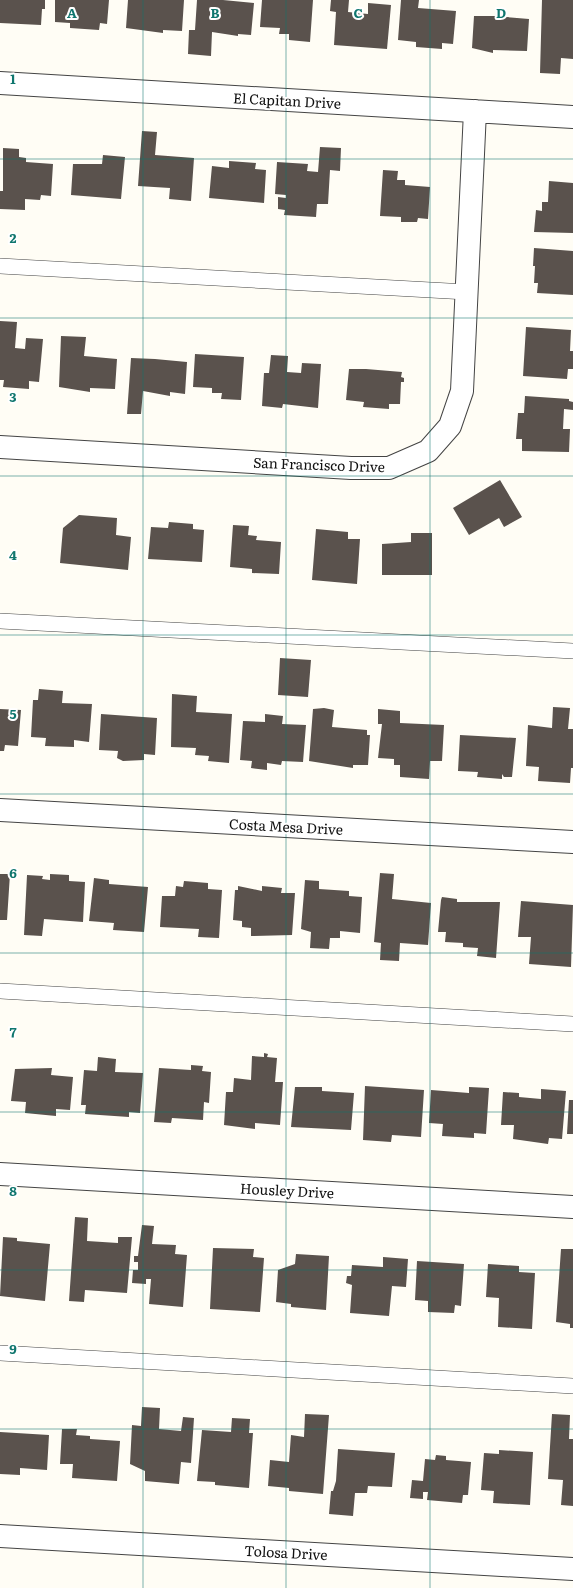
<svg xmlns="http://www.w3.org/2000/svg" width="573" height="1588" font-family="Literata,serif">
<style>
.building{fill:#5a524d}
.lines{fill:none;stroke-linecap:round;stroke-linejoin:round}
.service-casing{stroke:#444;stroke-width:16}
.minor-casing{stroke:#444;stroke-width:24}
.service{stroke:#fff;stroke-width:15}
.minor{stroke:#fff;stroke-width:22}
.grid{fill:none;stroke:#0f766e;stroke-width:1;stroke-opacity:0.55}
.labels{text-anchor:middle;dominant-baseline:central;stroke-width:4;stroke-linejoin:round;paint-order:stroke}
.street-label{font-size:14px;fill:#111;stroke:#fff}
.grid-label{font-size:13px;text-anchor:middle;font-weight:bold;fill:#0f766e;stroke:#fff;stroke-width:4;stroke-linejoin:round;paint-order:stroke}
</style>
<rect width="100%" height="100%" fill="#fffdf5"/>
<path class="building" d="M 0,0 L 45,0 L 45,9 L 42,9 L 41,25 L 0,23 Z
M 55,0 L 109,0 L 107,24 L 100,23 L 99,30 L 70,28 L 70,23 L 55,22 Z
M 128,0 L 184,0 L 182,31 L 163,30 L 163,33 L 126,28 Z
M 197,0 L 223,0 L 254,3 L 251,35 L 238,34 L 238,36 L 212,32 L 211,56 L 188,54 L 189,30 L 195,30 Z
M 262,0 L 313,0 L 310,42 L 289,40 L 289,34 L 279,34 L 280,28 L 260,27 Z
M 331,0 L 349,0 L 348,12 L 368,14 L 368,3 L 391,5 L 387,49 L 334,45 L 336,12 L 330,11 Z
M 401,0 L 419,0 L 418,8 L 456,11 L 453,44 L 442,43 L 442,49 L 416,47 L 416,42 L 398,40 Z
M 542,0 L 573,0 L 573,59 L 561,58 L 560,74 L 540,73 Z
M 474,16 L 495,16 L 529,19 L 527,51 L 493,50 L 493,53 L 472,48 Z
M 142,131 L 157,132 L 155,155 L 194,158 L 191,201 L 169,199 L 170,188 L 138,186 Z
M 320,147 L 341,148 L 340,171 L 330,170 L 328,204 L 317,204 L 316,217 L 284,215 L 285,210 L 278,209 L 278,197 L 286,198 L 286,195 L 275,194 L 277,162 L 308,164 L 307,171 L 318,172 Z
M 3,148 L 19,149 L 19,157 L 26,158 L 26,162 L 53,164 L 51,196 L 41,195 L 40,200 L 25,199 L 25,210 L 0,209 L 0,191 L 3,191 Z
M 103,155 L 125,157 L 121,199 L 71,195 L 73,164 L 102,164 Z
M 229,161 L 256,163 L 255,169 L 266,170 L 264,203 L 209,198 L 212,166 L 229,168 Z
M 383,170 L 398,171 L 397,180 L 405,180 L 405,185 L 430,187 L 428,219 L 418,218 L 417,222 L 401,222 L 401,217 L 380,216 Z
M 549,181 L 573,183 L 573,233 L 534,232 L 536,210 L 542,211 L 542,202 L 548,202 Z
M 534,248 L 573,251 L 573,295 L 537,293 L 538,283 L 534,283 L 535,266 L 533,266 Z
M 0,321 L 17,322 L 15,348 L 25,349 L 26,338 L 43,339 L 39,382 L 29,381 L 29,389 L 3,387 L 4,380 L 0,380 Z
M 526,327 L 571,330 L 570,351 L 573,351 L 573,369 L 568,369 L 567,379 L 523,376 Z
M 61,336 L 86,337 L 84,356 L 117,359 L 115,389 L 90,388 L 90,392 L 59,387 Z
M 195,354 L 244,357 L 241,400 L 221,399 L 222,393 L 212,393 L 212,388 L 193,387 Z
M 271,355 L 288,356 L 287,372 L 301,373 L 302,363 L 321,364 L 318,408 L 283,404 L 282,408 L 262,406 L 264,373 L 269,373 Z
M 131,358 L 155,359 L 187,362 L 185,394 L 170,392 L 170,396 L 143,391 L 141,414 L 127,414 Z
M 349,369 L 366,369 L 402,372 L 401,377 L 404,378 L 404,382 L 401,382 L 400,404 L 389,404 L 389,409 L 363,407 L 364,402 L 346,400 Z
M 525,396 L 569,399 L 569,401 L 573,402 L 573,410 L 564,409 L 563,429 L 570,429 L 569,452 L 522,451 L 522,439 L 516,439 L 518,413 L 524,413 Z
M 500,480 L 522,517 L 504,527 L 499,518 L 469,535 L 453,508 Z
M 79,515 L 117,518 L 116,535 L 131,537 L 128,570 L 60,563 L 63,528 Z
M 169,522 L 193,524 L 193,529 L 204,530 L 202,562 L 148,559 L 151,527 L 168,528 Z
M 233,525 L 249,526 L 248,535 L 257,536 L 256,540 L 281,542 L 279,574 L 252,573 L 252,569 L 230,567 Z
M 316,529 L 348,532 L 348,539 L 360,539 L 357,584 L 312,580 Z
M 411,533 L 432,533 L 432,575 L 382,575 L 382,544 L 411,542 Z
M 280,658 L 311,660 L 308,697 L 278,695 Z
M 39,689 L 63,691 L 62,703 L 92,704 L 89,742 L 74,740 L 74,747 L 45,746 L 46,738 L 31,737 L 33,700 L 38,700 Z
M 172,694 L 197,696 L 196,712 L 232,714 L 229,763 L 208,761 L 209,756 L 195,755 L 196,748 L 171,747 Z
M 553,707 L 570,708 L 568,729 L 573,729 L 573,768 L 571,768 L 570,783 L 538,781 L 539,767 L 526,766 L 528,725 L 552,728 Z
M 324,708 L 334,710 L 332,727 L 367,730 L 367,735 L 370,735 L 368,765 L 353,765 L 353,768 L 309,761 L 313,709 Z
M 0,709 L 21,710 L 18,746 L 5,745 L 4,751 L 0,751 Z
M 378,709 L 400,711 L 400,723 L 444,725 L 442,761 L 430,761 L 429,779 L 400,777 L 400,765 L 394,765 L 394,759 L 378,758 L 382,724 L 378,724 Z
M 101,714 L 157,718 L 155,755 L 144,754 L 144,760 L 123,761 L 117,758 L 118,751 L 99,750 Z
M 265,714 L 283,716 L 282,724 L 306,725 L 303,762 L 282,761 L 281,765 L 267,763 L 267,770 L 251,768 L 252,761 L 240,760 L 243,721 L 265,722 Z
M 460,735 L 516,738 L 512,777 L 504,777 L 502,774 L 502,779 L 477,777 L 478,772 L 458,771 Z
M 380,873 L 394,874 L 392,899 L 431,903 L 428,945 L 400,943 L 399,961 L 380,960 L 381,943 L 374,942 Z
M 0,874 L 10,874 L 7,920 L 0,920 Z
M 50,874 L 69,875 L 69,881 L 85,882 L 83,922 L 44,919 L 42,936 L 24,935 L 27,875 L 43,876 L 42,879 L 50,880 Z
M 94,878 L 109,880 L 109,884 L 148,887 L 144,932 L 113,930 L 114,923 L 89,921 Z
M 305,880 L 319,881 L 319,889 L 349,891 L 349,896 L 362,897 L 360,933 L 340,931 L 340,938 L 330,938 L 329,949 L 310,948 L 311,932 L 301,929 Z
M 184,881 L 208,883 L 208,889 L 222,890 L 219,938 L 198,937 L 199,929 L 160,927 L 162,896 L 175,896 L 176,886 L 183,887 Z
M 238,886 L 262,891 L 262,886 L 282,888 L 281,893 L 295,893 L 292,935 L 251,936 L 251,928 L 242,927 L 242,921 L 233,920 L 235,890 L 238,890 Z
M 442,897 L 457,899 L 457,902 L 500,902 L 496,958 L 477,956 L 478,948 L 463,947 L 463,943 L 445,942 L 446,932 L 438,932 L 441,900 Z
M 521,901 L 573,905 L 571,967 L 529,964 L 531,937 L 518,937 Z
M 264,1053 L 268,1054 L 267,1057 L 277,1058 L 275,1082 L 283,1082 L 280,1125 L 255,1123 L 255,1129 L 224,1125 L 226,1092 L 233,1092 L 234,1078 L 251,1080 L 252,1056 L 264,1057 Z
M 98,1057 L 116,1059 L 115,1072 L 143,1073 L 140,1113 L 129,1112 L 129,1117 L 85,1114 L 86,1105 L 81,1105 L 84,1070 L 97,1071 Z
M 191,1065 L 203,1066 L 202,1071 L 211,1072 L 209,1103 L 204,1102 L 203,1120 L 172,1118 L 171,1123 L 154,1122 L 159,1068 L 191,1070 Z
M 52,1068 L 51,1075 L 73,1077 L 70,1110 L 56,1109 L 56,1116 L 25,1113 L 26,1102 L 11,1101 L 15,1069 Z
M 365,1086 L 424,1090 L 421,1137 L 392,1135 L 391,1142 L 363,1140 Z
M 295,1087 L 322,1087 L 322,1091 L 354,1093 L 351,1130 L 291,1127 Z
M 469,1087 L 489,1088 L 486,1134 L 474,1133 L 474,1138 L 442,1136 L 443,1124 L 429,1123 L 431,1090 L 469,1093 Z
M 541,1089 L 566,1091 L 562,1139 L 549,1138 L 548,1144 L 513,1139 L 514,1125 L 501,1125 L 503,1092 L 519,1093 L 519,1097 L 541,1099 Z
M 569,1100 L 573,1100 L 573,1134 L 567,1134 Z
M 75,1217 L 88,1218 L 87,1241 L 118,1243 L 118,1237 L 132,1237 L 127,1293 L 85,1290 L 84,1302 L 69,1301 Z
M 142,1225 L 154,1226 L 152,1244 L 176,1245 L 175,1254 L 187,1255 L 183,1307 L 149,1304 L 151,1279 L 146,1279 L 146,1284 L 132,1283 L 133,1270 L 138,1270 L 138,1262 L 134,1262 L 134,1256 L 138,1256 Z
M 3,1237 L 17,1238 L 17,1241 L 50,1244 L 45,1301 L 0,1296 Z
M 213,1248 L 254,1249 L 253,1257 L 264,1258 L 260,1312 L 210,1309 Z
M 561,1249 L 573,1249 L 573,1328 L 570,1328 L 570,1324 L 556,1322 Z
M 296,1254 L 329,1256 L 326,1310 L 291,1307 L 291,1304 L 276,1302 L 278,1270 L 295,1264 Z
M 383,1257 L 408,1259 L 406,1287 L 392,1286 L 389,1316 L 350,1313 L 352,1285 L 346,1283 L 347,1276 L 351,1276 L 352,1265 L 383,1267 Z
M 417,1261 L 464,1264 L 461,1306 L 455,1305 L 454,1313 L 428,1312 L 428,1301 L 415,1300 Z
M 488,1264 L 519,1266 L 519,1272 L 535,1273 L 532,1329 L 498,1327 L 499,1298 L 486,1297 Z
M 142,1407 L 160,1408 L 159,1429 L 181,1431 L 183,1417 L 194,1418 L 191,1463 L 181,1462 L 179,1484 L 145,1481 L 145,1471 L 130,1464 L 132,1425 L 141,1426 Z
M 305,1414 L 329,1415 L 323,1494 L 289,1491 L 289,1488 L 268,1486 L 270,1460 L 289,1462 L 291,1435 L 304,1437 Z
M 552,1414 L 570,1415 L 569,1439 L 573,1439 L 573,1506 L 561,1505 L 563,1480 L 548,1479 Z
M 232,1418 L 250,1419 L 249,1433 L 253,1433 L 249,1488 L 215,1485 L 215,1482 L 197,1481 L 202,1430 L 231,1432 Z
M 62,1429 L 77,1429 L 76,1435 L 90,1436 L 90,1439 L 120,1441 L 117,1481 L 72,1478 L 73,1464 L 60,1464 Z
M 0,1432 L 49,1435 L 47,1470 L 20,1468 L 20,1475 L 0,1474 Z
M 338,1449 L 395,1453 L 392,1487 L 368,1486 L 367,1493 L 355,1493 L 353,1516 L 329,1514 L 331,1491 L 333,1491 L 336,1481 Z
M 499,1450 L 533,1452 L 530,1505 L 493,1503 L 494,1491 L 481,1490 L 484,1453 L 499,1454 Z
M 436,1455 L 446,1456 L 446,1460 L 471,1462 L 468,1495 L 463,1495 L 462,1503 L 427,1500 L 428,1492 L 423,1492 L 423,1499 L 410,1498 L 412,1480 L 423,1481 L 425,1459 L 435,1460 Z"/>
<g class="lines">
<g class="service-casing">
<path id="service" d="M 0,266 L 467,292
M 0,621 L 573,651
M 0,991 L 573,1024
M 0,1353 L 573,1386"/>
</g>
<g class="minor-casing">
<path id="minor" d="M 0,83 L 573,117
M 0,447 L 351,468 L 389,468 L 428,451 L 450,426 L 462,391 L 475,111
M 0,810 L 573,842
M 0,1174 L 573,1207
M 0,1536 L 573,1569"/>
</g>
<use href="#service" class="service"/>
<use href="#minor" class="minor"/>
</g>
<path class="grid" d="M 143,0 L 143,1588M 286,0 L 286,1588M 430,0 L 430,1588M 0,159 L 573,159M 0,318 L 573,318M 0,476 L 573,476M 0,635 L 573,635M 0,794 L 573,794M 0,953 L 573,953M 0,1112 L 573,1112M 0,1270 L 573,1270M 0,1429 L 573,1429"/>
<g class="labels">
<g class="street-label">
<text transform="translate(287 100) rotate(3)">El Capitan Drive</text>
<text transform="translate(319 464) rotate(2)">San Francisco Drive</text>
<text transform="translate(286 826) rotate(3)">Costa Mesa Drive</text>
<text transform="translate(287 1190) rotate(3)">Housley Drive</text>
<text transform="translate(286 1552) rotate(3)">Tolosa Drive</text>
</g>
</g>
<g class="grid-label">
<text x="72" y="18">A</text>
<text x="215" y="18">B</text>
<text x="358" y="18">C</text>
<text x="501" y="18">D</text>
<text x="13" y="84">1</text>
<text x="13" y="243">2</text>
<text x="13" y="402">3</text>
<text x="13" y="560">4</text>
<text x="13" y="719">5</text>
<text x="13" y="878">6</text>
<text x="13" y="1037">7</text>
<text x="13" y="1196">8</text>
<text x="13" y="1354">9</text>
</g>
</svg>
